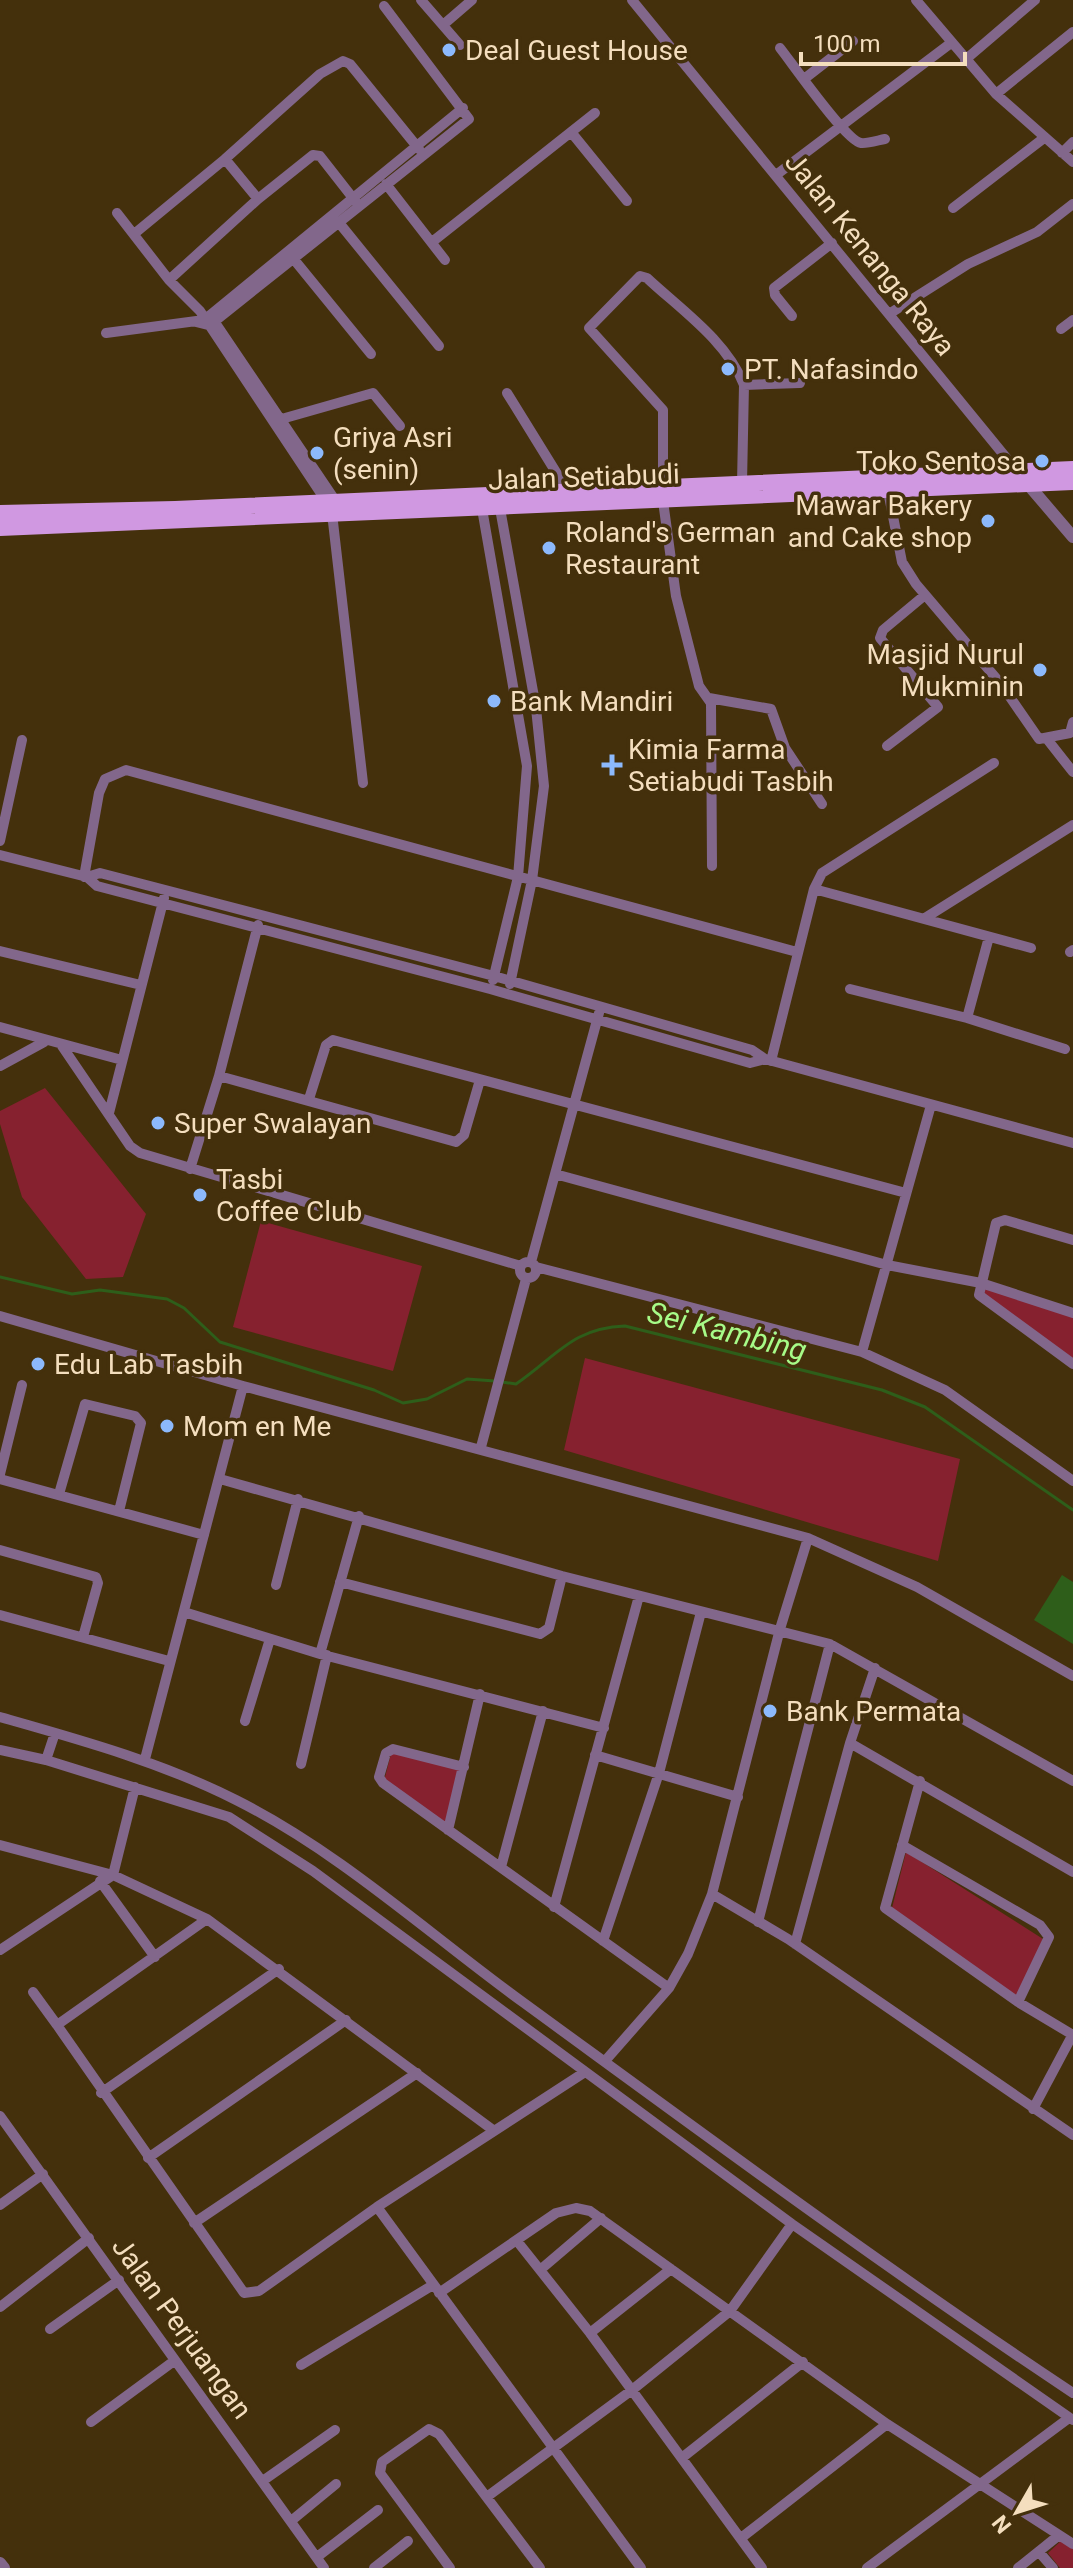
<svg xmlns="http://www.w3.org/2000/svg" width="1073" height="2568" font-family="Roboto,sans-serif">
<style>
.green{fill:#86212f}
.water{fill:#2e5e1a}
.lines{fill:none;stroke-linecap:round;stroke-linejoin:round}
.stream{stroke:#2e5e1a;stroke-width:3}
.minor{stroke:#82678b;stroke-width:10}
.tertiary{stroke:#82678b;stroke-width:12}
.primary{stroke:#d098e1;stroke-width:16}
.poi-dot{fill:#8cb9fc;stroke:#44300c;stroke-width:3}
.labels{text-anchor:middle;dominant-baseline:central;stroke-width:7;stroke-linejoin:round;paint-order:stroke}
.poi-label{font-size:28px;fill:#f4debe;stroke:#44300c;text-anchor:start}
.street-label{font-size:28px;fill:#f4debe;stroke:#44300c}
.water-label{font-size:30px;font-style:italic;fill:#a7fb88;stroke:#44300c}
</style>
<rect width="100%" height="100%" fill="#44300c"/>
<path class="green" d="M 45,1088 L 146,1214 L 123,1277 L 86,1279 L 22,1197 L 0,1124 L 0,1111 Z
M 261,1221 L 422,1266 L 393,1371 L 233,1327 Z
M 982,1284 L 1073,1314 L 1073,1361 L 980,1294 Z
M 585,1358 L 960,1459 L 938,1561 L 564,1450 Z
M 392,1750 L 462,1768 L 448,1829 L 384,1781 Z
M 906,1852 L 1043,1939 L 1017,1998 L 891,1912 Z
M 1062,2540 L 1073,2546 L 1073,2568 L 1060,2568 L 1048,2553 Z"/>
<path class="water" d="M 1062,1575 L 1073,1582 L 1073,1644 L 1034,1620 Z"/>
<g class="lines">
<path class="stream" d="M 0,1277 L 72,1294 L 100,1290 L 167,1299 L 184,1308 L 220,1342 L 374,1390 L 403,1403 L 427,1399 L 467,1379 L 495,1381
M 502,1382 L 516,1384 C 557,1356 572,1328 625,1326 L 882,1390 L 925,1407 L 1073,1510"/>
<path class="minor" d="M 421,0 L 460,45
M 632,0 L 1017,471
M 916,0 L 996,94 L 1073,162
M 443,25 L 472,0
M 780,48 C 792,63 846,141 861,143 C 867,144 879,140 885,139
M 965,60 L 1035,0
M 804,79 L 853,41
M 996,94 L 1073,32
M 571,132 L 627,201
M 1062,153 L 1073,142
M 225,159 L 320,74 L 343,61 L 350,64 L 419,149
M 776,175 L 951,43
M 386,184 L 445,260
M 953,208 L 1044,138
M 117,213 L 169,280 L 200,311 L 326,501 L 333,522 L 363,783
M 340,224 L 439,346
M 134,234 L 225,159 L 258,199
M 432,242 L 595,113
M 292,257 L 371,354
M 169,280 L 258,199 L 313,155 L 320,156 L 356,202
M 889,314 L 968,264 L 1037,232 L 1073,204
M 792,316 L 775,295 L 774,288 L 832,243
M 212,318 L 337,503
M 196,322 L 208,325 L 215,321 L 469,119 L 384,6
M 1061,329 L 1073,320
M 106,333 L 204,320 L 463,108
M 744,385 L 800,383
M 507,393 L 567,490
M 278,420 L 373,393 L 400,426
M 888,491 L 902,562 L 916,584 L 1001,684 L 1039,739 L 1070,733 L 1073,722
M 481,503 L 527,766 L 518,877 L 493,980
M 499,503 L 536,708 L 544,786 L 532,880 L 510,984
M 709,698 L 771,709 L 785,748 L 822,804
M 1047,739 L 1073,772
M 887,746 L 938,707 L 880,638 L 883,630 L 925,595
M 0,841 L 22,740
M 0,855 L 87,877 L 97,886 L 490,989 L 750,1063 L 765,1059
M 712,866 L 711,703 L 699,686 L 676,596 L 663,501 L 663,410 L 589,328 L 640,276 L 647,278 C 680,309 727,341 744,385 L 742,483
M 84,877 L 99,793 L 105,779 L 126,770 L 797,952
M 87,877 L 100,873 L 494,976 L 752,1050 L 765,1059 L 1073,1143
M 814,889 L 1031,948
M 925,918 L 1073,825
M 0,951 L 141,985
M 1070,952 L 1073,950
M 850,989 L 967,1018 L 989,937
M 967,1018 L 1065,1049
M 0,1027 L 122,1060
M 62,1046 L 130,1146 L 140,1153 L 521,1266
M 771,1061 L 814,889 L 822,873 L 994,763
M 0,1066 L 44,1042
M 219,1076 L 456,1142 L 464,1135 L 480,1080
M 309,1099 L 326,1045 L 333,1040 L 906,1193
M 109,1113 L 164,898
M 190,1169 L 219,1076 L 258,925
M 555,1174 L 887,1265 L 981,1283 L 1073,1313
M 1073,1240 L 1005,1220 L 996,1223 L 979,1295 L 1073,1364
M520 1270a8 8 0 1 1 16 0a8 8 0 1 1-16 0Z
M 531,1262 L 599,1013
M 536,1267 L 862,1352 L 945,1390 L 1073,1481
M 0,1316 L 243,1386 L 808,1538 L 917,1587 L 1073,1676
M 862,1352 L 931,1105
M 481,1447 L 526,1279
M 0,1474 L 22,1385
M 0,1479 L 204,1535
M 220,1479 L 562,1576 L 830,1644 L 1073,1781
M 59,1494 L 85,1404 L 135,1416 L 141,1423 L 119,1511
M 0,1550 L 96,1577 L 98,1583 L 83,1637
M 340,1582 L 540,1634 L 549,1628 L 562,1576
M 276,1585 L 298,1499
M 184,1612 L 320,1654 L 604,1728
M 0,1615 L 169,1661
M 320,1654 L 359,1516
M 0,1717 C 81,1740 161,1762 236,1800 C 340,1852 430,1935 524,2003 C 705,2135 886,2269 1073,2393
M 245,1721 L 270,1639
M 850,1743 L 1073,1872
M 0,1750 L 46,1760 L 229,1817 L 313,1871 L 792,2224 L 1073,2420
M 595,1755 L 738,1797
M 145,1759 L 243,1386
M 46,1760 L 55,1733
M 301,1764 L 327,1655
M 464,1767 L 393,1749 L 386,1753 L 379,1777 L 383,1783 L 669,1988
M 920,1781 L 885,1908 L 1018,2002 L 1073,2035
M 448,1830 L 480,1694
M 0,1845 L 113,1875 L 207,1919 L 493,2130
M 902,1845 L 1040,1925 L 1049,1937 L 1018,2002
M 501,1867 L 543,1711
M 100,1881 L 155,1957
M 712,1894 L 788,1939 L 1073,2135
M 554,1907 L 639,1596
M 207,1919 L 57,2025 L 244,2293 L 259,2291 L 377,2207 L 585,2072
M 758,1922 L 830,1644
M 603,1941 L 659,1773 L 701,1612
M 795,1944 L 850,1743 L 875,1668
M 0,1950 L 113,1875 L 135,1787
M 33,1992 L 57,2025
M 605,2061 L 669,1988 L 688,1954 L 712,1894 L 780,1629 L 808,1538
M 101,2093 L 279,1969
M 1033,2109 L 1073,2034
M 0,2116 L 324,2568
M 148,2158 L 346,2020
M 0,2205 L 43,2174
M 377,2207 L 641,2568
M 194,2223 L 417,2073
M 517,2241 L 590,2333 L 671,2269
M 540,2270 L 601,2218
M 439,2293 L 556,2213 L 576,2208 L 590,2211 L 887,2424 L 1073,2544
M 0,2307 L 89,2238
M 50,2329 L 119,2280
M 590,2333 L 762,2568
M 301,2365 L 433,2285
M 91,2422 L 174,2361
M 683,2457 L 803,2362
M 264,2480 L 335,2430
M 488,2496 L 632,2390 L 730,2311 L 792,2224
M 291,2521 L 336,2484
M 741,2538 L 887,2424
M 1039,2552 L 1053,2568
M 317,2557 L 378,2510
M 374,2568 L 408,2541
M 450,2568 L 380,2473 L 382,2462 L 429,2429 L 439,2434 L 540,2568
M 867,2568 L 1069,2418
M 1018,2568 L 1058,2536"/>
<path class="tertiary" d="M 1026,482 L 1073,537
M 0,2563 L 4,2568"/>
<path class="primary" d="M 0,513 L 175,509 L 1073,469
M 0,528 L 1073,482"/>
</g>
<g class="poi-dot">
<circle cx="449" cy="50" r="8"/>
<circle cx="728" cy="369" r="8"/>
<circle cx="317" cy="453" r="8"/>
<circle cx="1042" cy="461" r="8"/>
<circle cx="988" cy="521" r="8"/>
<circle cx="549" cy="548" r="8"/>
<circle cx="1040" cy="670" r="8"/>
<circle cx="494" cy="701" r="8"/>
<path d="M608 753h8v8h8v8h-8v8h-8v-8h-8v-8h8z"/>
<circle cx="158" cy="1123" r="8"/>
<circle cx="200" cy="1195" r="8"/>
<circle cx="38" cy="1364" r="8"/>
<circle cx="167" cy="1426" r="8"/>
<circle cx="770" cy="1711" r="8"/>
</g>
<g class="labels">
<g class="poi-label">
<text x="465" y="50">Deal Guest House</text>
<text x="744" y="369">PT. Nafasindo</text>
<text x="333" y="437">Griya Asri<tspan x="333" dy="32">(senin)</tspan></text>
<text x="1026" y="461" text-anchor="end">Toko Sentosa</text>
<text x="972" y="505" text-anchor="end">Mawar Bakery<tspan x="972" dy="32">and Cake shop</tspan></text>
<text x="565" y="532">Roland's German<tspan x="565" dy="32">Restaurant</tspan></text>
<text x="1024" y="654" text-anchor="end">Masjid Nurul<tspan x="1024" dy="32">Mukminin</tspan></text>
<text x="510" y="701">Bank Mandiri</text>
<text x="628" y="749">Kimia Farma<tspan x="628" dy="32">Setiabudi Tasbih</tspan></text>
<text x="174" y="1123">Super Swalayan</text>
<text x="216" y="1179">Tasbi<tspan x="216" dy="32">Coffee Club</tspan></text>
<text x="54" y="1364">Edu Lab Tasbih</text>
<text x="183" y="1426">Mom en Me</text>
<text x="786" y="1711">Bank Permata</text>
</g>
<g class="street-label">
<text transform="translate(870 254) rotate(51)">Jalan Kenanga Raya</text>
<text transform="translate(584 477) rotate(-2)">Jalan Setiabudi</text>
<text transform="translate(182 2328) rotate(54)">Jalan Perjuangan</text>
</g>
<g class="water-label">
<text transform="translate(727 1331) rotate(14)">Sei Kambing</text>
</g>
</g>
<g transform="translate(1017 2512) rotate(231)" stroke="#44300c" stroke-width="6" paint-order="stroke">
<path d="M0-6L14 30L0 20L-14 30Z" fill="#f4debe"/>
<text y="-12" font-size="22" font-weight="bold" text-anchor="middle" fill="#f4debe">N</text>
</g>
<path d="M801 52v12h164v-12" fill="none" stroke="#f4debe" stroke-width="4"/>
<text x="813" y="52" font-size="24" fill="#f4debe" stroke="#44300c" stroke-width="6" paint-order="stroke">100 m</text>
</svg>
